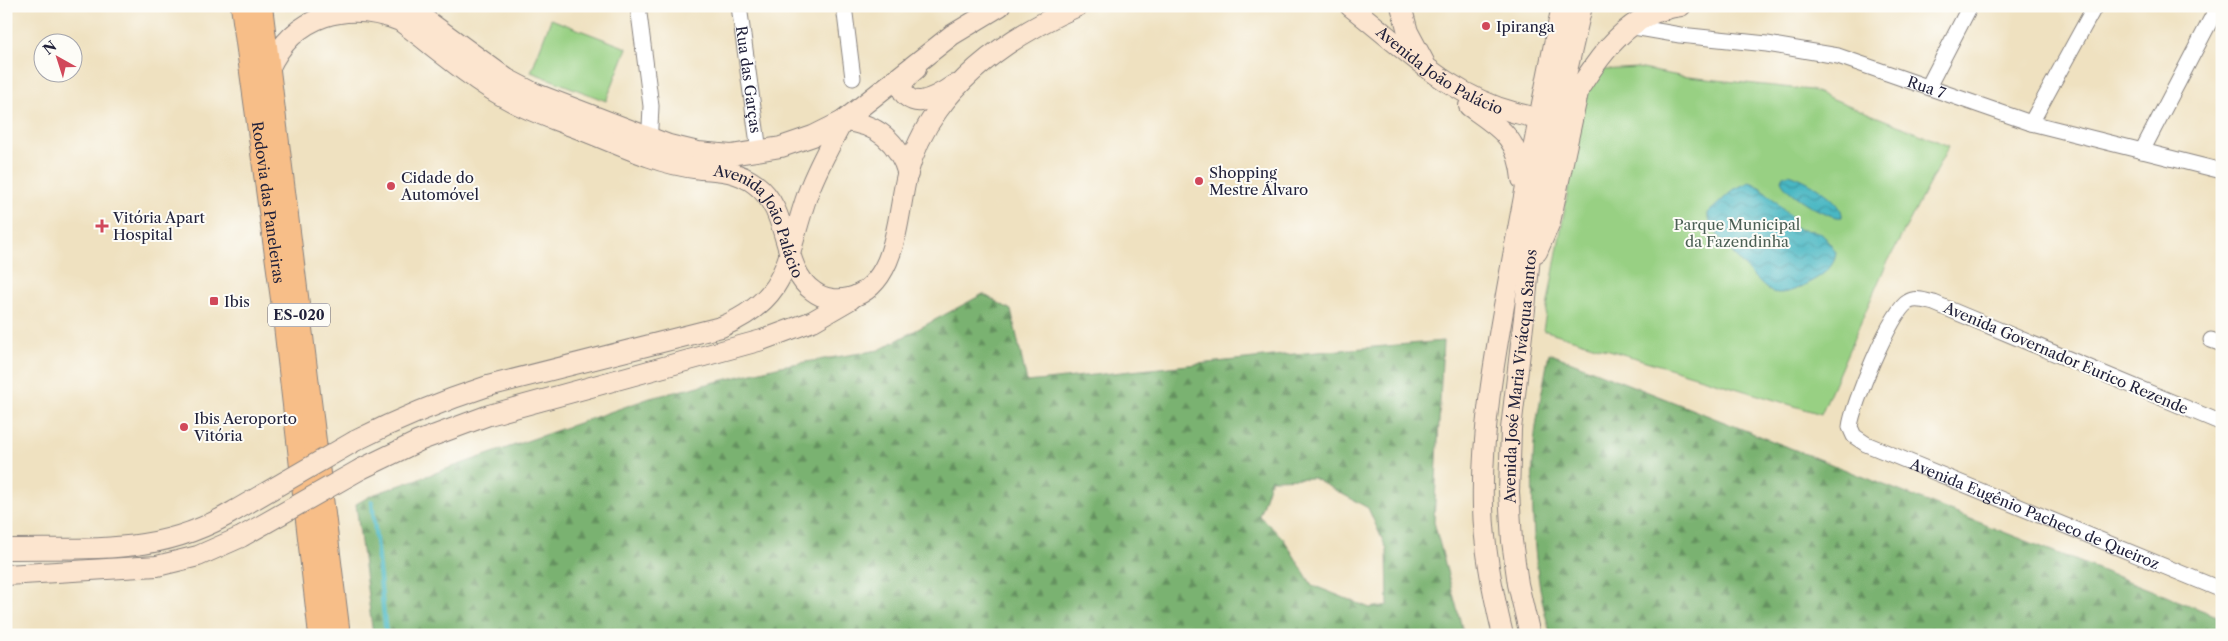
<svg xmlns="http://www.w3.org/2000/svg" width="2228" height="641" font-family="'Libre Caslon Text',serif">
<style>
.green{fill:#98d083;stroke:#5d795f}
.forest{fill:url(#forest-firs);stroke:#4e6a56;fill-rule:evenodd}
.water{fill:url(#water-waves);stroke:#366c7f}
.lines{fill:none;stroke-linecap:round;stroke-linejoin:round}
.stream{stroke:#49b7c3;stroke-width:4.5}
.street-casing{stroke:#88827e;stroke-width:17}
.secondary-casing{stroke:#88827e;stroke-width:22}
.primary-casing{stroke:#88827e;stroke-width:24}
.street{stroke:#fff;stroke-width:15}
.secondary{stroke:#fce5cf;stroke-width:20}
.primary{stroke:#f7be88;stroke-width:22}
.secondary-bridge-casing{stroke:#88827e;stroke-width:22;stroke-linecap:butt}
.secondary-bridge{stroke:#fce5cf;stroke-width:20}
.poi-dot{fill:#d1495b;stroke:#fdfcf7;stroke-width:2}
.labels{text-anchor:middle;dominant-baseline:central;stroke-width:4;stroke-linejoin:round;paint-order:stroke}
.shield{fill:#fdfcf7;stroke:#646373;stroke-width:1}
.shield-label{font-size:14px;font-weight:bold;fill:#22223b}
.poi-label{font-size:15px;fill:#22223b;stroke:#fdfcf7;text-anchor:start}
.street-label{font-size:15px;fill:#22223b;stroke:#fdfcf7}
.park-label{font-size:15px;fill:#4b5f54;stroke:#fdfcf7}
</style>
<defs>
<pattern id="forest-firs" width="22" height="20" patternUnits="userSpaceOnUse" patternTransform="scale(1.25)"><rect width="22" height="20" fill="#7ab271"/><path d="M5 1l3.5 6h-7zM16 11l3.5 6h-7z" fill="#64905e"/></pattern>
<pattern id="water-waves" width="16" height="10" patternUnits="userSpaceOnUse" patternTransform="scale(1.25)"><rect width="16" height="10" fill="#49b7c3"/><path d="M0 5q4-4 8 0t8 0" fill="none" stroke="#3c94a0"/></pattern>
</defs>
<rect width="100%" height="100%" fill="#fdfcf7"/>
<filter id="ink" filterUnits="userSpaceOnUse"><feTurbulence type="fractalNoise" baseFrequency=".02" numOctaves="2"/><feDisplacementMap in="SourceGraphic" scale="10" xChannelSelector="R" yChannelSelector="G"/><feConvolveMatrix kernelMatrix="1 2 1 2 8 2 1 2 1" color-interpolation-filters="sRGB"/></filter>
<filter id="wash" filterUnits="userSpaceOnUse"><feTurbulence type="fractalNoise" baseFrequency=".0096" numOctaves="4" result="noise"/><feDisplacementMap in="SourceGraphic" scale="20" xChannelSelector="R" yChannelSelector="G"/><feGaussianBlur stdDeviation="1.12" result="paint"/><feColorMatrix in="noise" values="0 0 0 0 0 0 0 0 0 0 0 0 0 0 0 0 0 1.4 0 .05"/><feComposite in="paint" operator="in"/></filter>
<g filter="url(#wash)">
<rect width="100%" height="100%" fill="#efe1c0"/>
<path class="green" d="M 551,19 L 627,48 L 606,101 L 531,72 Z
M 1637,68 L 1679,76 L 1811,90 L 1949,146 L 1884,269 L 1821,414 L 1543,330 L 1585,95 L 1603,70 Z"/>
<path class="forest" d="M 983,294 L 1011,310 L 1027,382 L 1283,355 L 1443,341 L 1434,522 L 1464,635 L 373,635 L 356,504 L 372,495 L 650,398 L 781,366 L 879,350 ZM 1313,478 L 1368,508 L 1387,550 L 1388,605 L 1370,608 L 1312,585 L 1283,538 L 1259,516 L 1271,479 Z
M 1549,353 L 2222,618 L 2222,635 L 1551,635 C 1533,579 1530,501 1534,443 C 1537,413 1544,382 1549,353 Z"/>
<path class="water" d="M 1789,174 C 1804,178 1844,200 1842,217 C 1830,220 1784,193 1781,180 L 1783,176 Z
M 1749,182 C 1761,184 1784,210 1794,220 L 1793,225 C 1802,234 1811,228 1820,233 C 1826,237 1833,247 1836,253 C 1835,266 1823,275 1812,281 C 1801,287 1786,296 1772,292 C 1759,287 1723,241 1712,228 L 1708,218 L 1708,213 L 1733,190 Z"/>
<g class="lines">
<path class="stream" d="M 372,502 L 386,635"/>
</g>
</g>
<g filter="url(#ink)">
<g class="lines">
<g class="street-casing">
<g id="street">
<path d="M 638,6 L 651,106 L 649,148"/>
<path id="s1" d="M 739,6 L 759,151"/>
<path d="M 844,6 L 853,78"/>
<path id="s2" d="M 1628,26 L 1680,35 L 1767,44 L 1838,56 L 2031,123 L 2222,171"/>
<path d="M 1928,87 L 1970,6"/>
<path d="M 2031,123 L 2095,6"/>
<path d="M 2142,151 L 2218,6"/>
<path d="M 2211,340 L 2222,344"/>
<path id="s3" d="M 2222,423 L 1934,303 C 1926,301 1915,297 1908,302 C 1891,311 1852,406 1850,427 L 1854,436 L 1866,444 L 2222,590"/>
</g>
</g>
<g class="secondary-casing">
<g id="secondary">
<path d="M 407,6 L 507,79 L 534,93 L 669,145 L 698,152 L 731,155 L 781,147 L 813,136 L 843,121 L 952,35 L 1000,6"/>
<path id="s4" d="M 1350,6 C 1404,48 1448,95 1516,113 C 1528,116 1539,119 1550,119"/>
<path d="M 1401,6 L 1408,32 L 1424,62"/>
<path id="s5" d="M 269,69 C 294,15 346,0 400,21 C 434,46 467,76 504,97 C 526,110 551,118 574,127 C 600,137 625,148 650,157 C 666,163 684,167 701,169 C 721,170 739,172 755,184 C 791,210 781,269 813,291 C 823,299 837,301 849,298 C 898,285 897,214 907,175 C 913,152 924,129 938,110 C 972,63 1025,29 1078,6"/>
<path d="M 916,69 C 911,73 905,78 903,85 C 900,95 912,102 921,101 C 933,99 944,92 954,85"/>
<path d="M 1573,98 C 1599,57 1627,12 1681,6"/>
<path d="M 1469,106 C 1501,129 1518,137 1522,179"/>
<path d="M 1537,252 L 1550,222 L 1579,88"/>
<path d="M 355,441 C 398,419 442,401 488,386 L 721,327 C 792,297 785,257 808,193 C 817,168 830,145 843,121 C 876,123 899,142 908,174"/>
<path d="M 361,469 L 419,441 L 489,415 L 762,340 L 813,321 L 851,299"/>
<path d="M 6,549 C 92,547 159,557 236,510"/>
<path d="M 6,575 L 157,566 L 198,556 L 241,537"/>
<path d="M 1503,635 C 1493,594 1484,550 1483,507 C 1481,434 1494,361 1507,289 C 1524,195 1542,100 1562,6"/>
<path id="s6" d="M 1530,635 L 1518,584 L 1512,541 L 1509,492 L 1511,429 L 1525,309 L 1534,213 L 1582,6"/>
</g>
</g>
<g class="primary-casing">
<g id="primary">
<path id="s7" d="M 242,6 L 282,299 L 320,635"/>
<path d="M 261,6 L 339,635"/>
</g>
</g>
<use href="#street" class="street"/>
<use href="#secondary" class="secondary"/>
<use href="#primary" class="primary"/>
<g class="secondary-bridge-casing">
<path id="secondary-bridge" d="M 236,510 L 355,441
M 241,537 L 361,469"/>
</g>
<use href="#secondary-bridge" class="secondary-bridge"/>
</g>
</g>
<g class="poi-dot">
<circle cx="1486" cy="26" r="5"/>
<circle cx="1199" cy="181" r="5"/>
<circle cx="391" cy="186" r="5"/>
<path d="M99.5 218.5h5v5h5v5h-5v5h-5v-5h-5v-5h5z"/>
<rect x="209" y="296" width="10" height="10" rx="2.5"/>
<circle cx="184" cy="427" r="5"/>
</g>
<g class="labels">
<rect class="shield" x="268" y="303.5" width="62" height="23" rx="4"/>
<g class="shield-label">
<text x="299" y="315">ES-020</text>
</g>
<g class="poi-label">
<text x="1496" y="26">Ipiranga</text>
<text x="1209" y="172">Shopping<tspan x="1209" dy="17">Mestre Álvaro</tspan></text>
<text x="401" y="177">Cidade do<tspan x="401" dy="17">Automóvel</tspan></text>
<text x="113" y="217">Vitória Apart<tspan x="113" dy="17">Hospital</tspan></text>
<text x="224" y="301">Ibis</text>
<text x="194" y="418">Ibis Aeroporto<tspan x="194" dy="17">Vitória</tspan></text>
</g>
<g class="street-label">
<text stroke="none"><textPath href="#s4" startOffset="111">Avenida João Palácio</textPath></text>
<text stroke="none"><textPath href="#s1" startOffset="74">Rua das Garças</textPath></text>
<text stroke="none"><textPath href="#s2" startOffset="306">Rua 7</textPath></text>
<text stroke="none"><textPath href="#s7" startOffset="198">Rodovia das Paneleiras</textPath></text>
<text stroke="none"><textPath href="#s5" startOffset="582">Avenida João Palácio</textPath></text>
<text transform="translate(2066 358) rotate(23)">Avenida Governador Eurico Rezende</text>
<text stroke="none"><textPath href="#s6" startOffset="261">Avenida José Maria Vivácqua Santos</textPath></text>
<text stroke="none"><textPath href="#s3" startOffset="685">Avenida Eugênio Pacheco de Queiroz</textPath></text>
</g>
<g class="park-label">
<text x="1737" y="224">Parque Municipal<tspan x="1737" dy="17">da Fazendinha</tspan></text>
</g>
</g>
<rect width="2228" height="641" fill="none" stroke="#fdfcf7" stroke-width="25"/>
<g transform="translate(58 58) rotate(321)"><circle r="24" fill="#fdfcf7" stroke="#a5a5ac"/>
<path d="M0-4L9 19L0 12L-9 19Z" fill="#d1495b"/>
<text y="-8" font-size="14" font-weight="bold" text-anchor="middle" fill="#22223b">N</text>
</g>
</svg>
